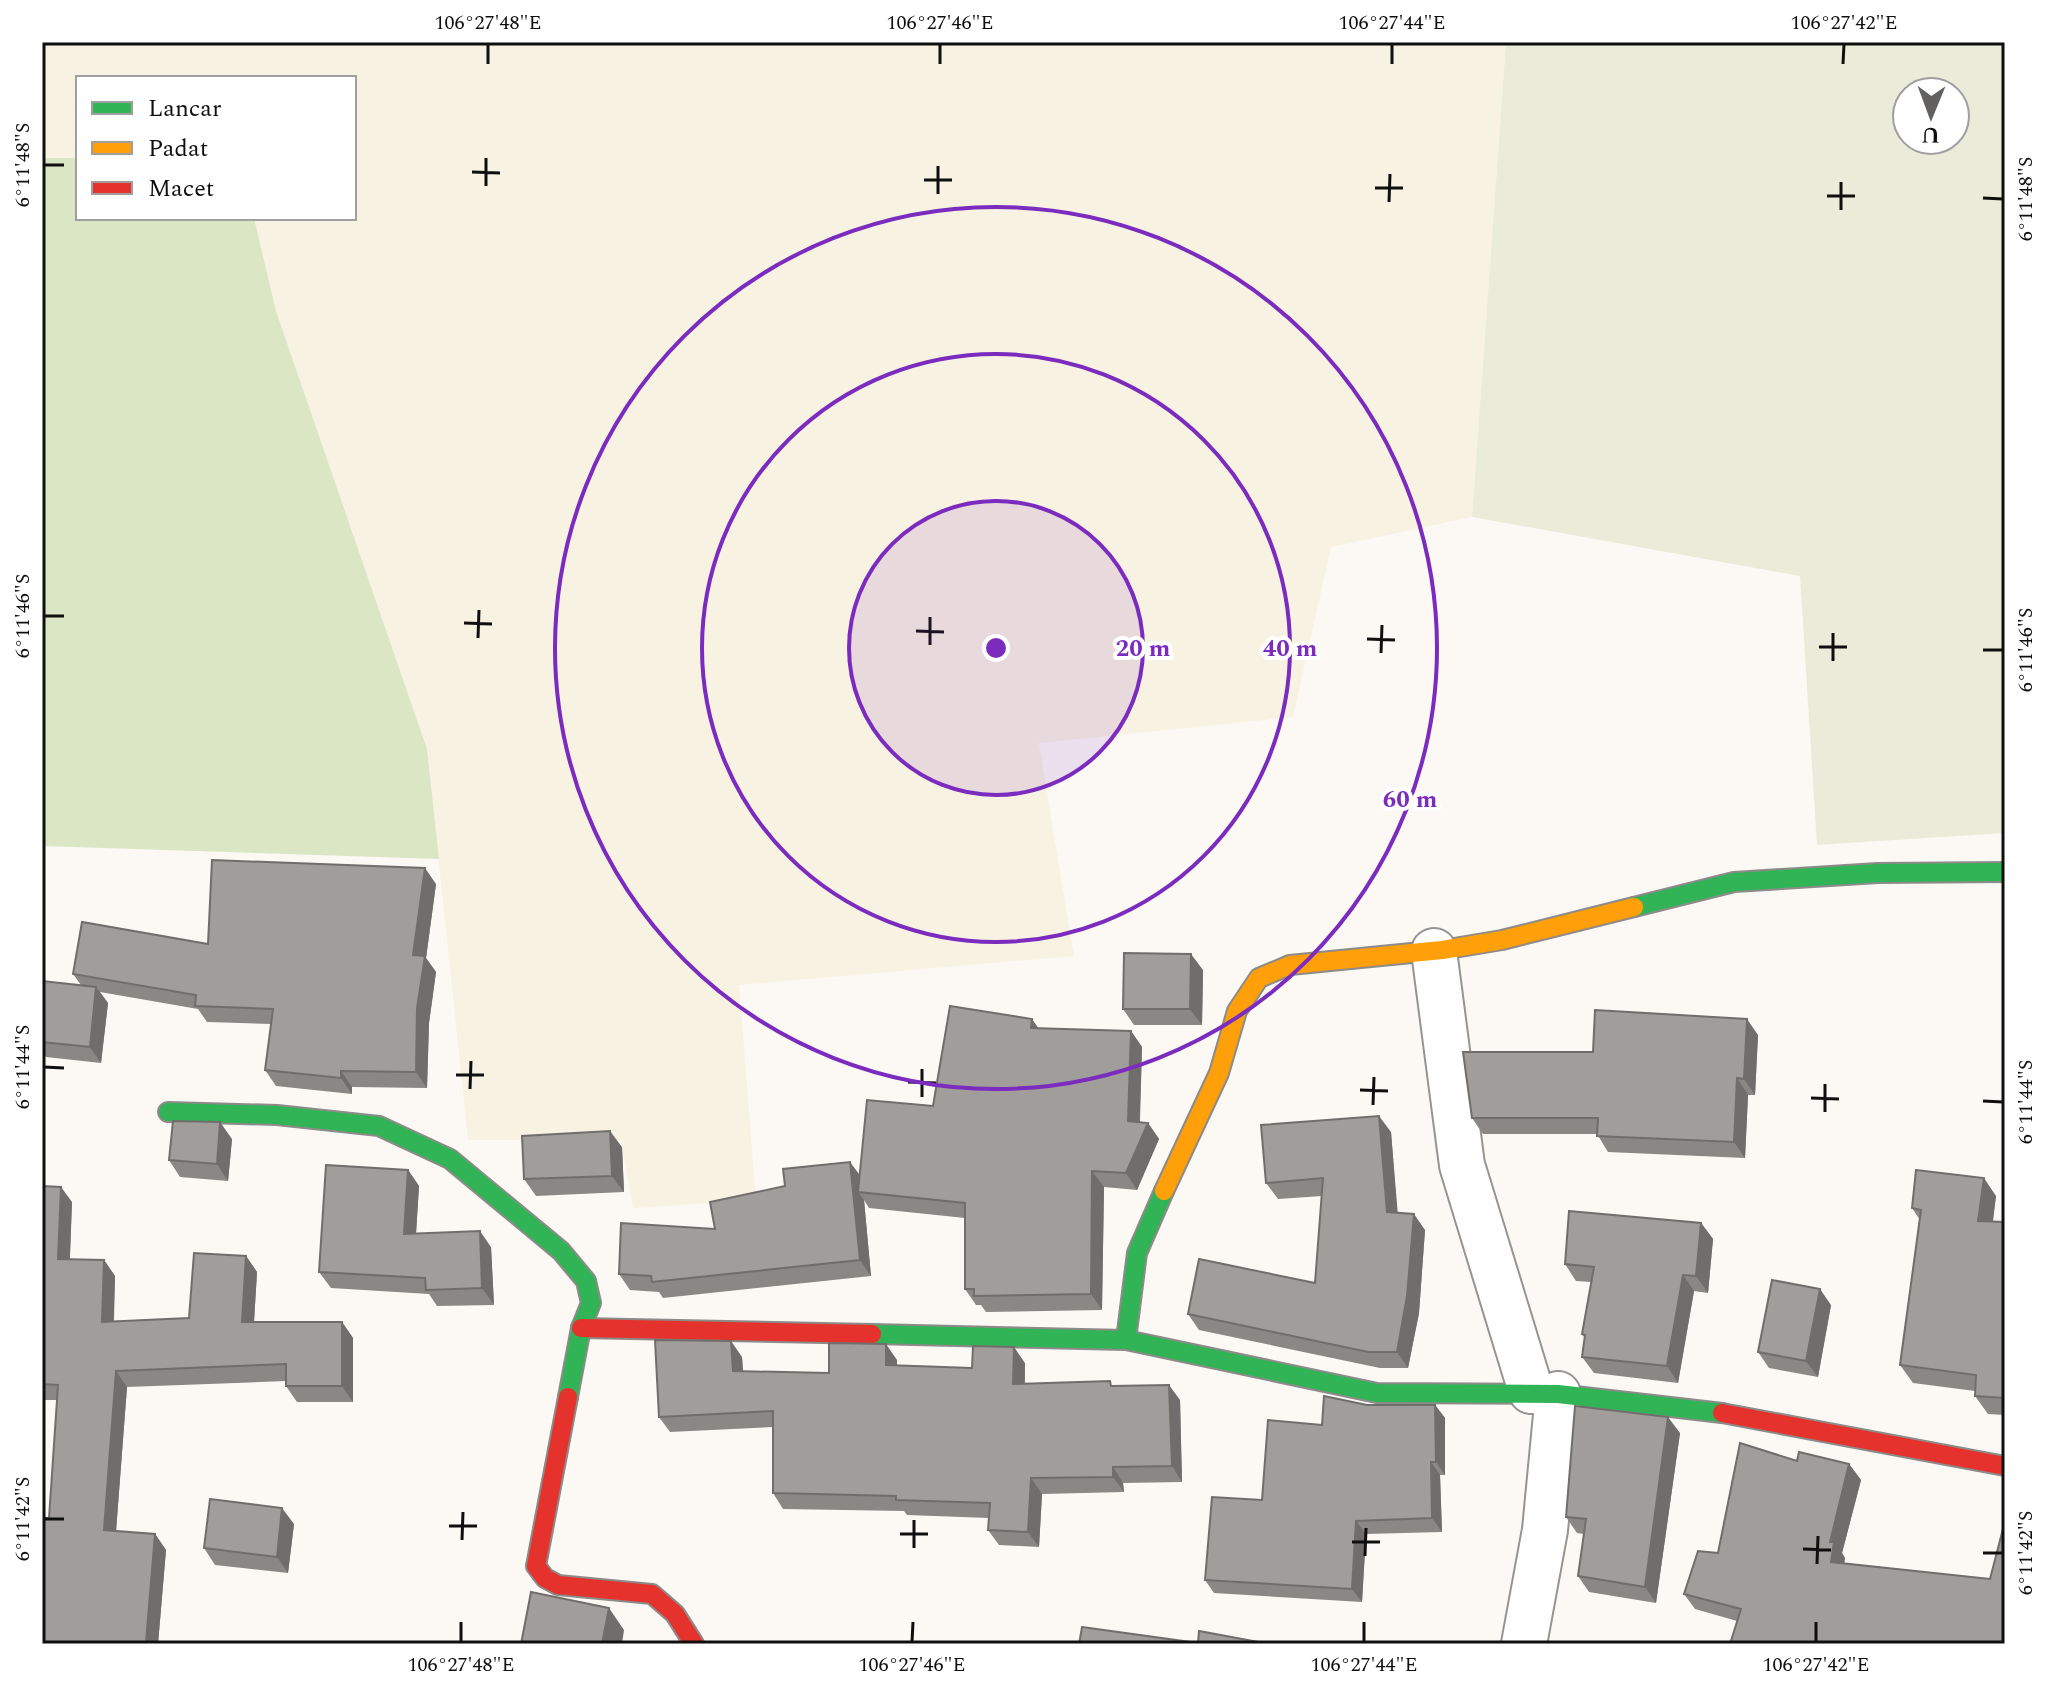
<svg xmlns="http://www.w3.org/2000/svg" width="2047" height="1686" font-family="Spectral,serif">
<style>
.farmland{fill:#f8f2e2}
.forest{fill:#dbe7c4}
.cemetery{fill:#eaecd9;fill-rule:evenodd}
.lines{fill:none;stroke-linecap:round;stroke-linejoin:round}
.street-casing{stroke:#969493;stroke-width:48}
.fast-casing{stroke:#8c8b89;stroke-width:22}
.slow-casing{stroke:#8c8b89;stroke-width:22}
.jam-casing{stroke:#8c8b89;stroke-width:22}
.street{stroke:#fffefe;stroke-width:44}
.fast{stroke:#30b455;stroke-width:18}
.slow{stroke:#ff9f0a;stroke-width:18}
.jam{stroke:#e5322d;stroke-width:18}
.wall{fill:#8a8784}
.shaded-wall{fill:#706e6c}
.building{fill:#a09d9a;stroke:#706e6c;stroke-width:2}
.ticks{fill:none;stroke:#0f0f0f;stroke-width:3}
.ring{fill:none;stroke:#7b2cbf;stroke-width:4}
.centre{fill:#7b2cbf;stroke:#fff;stroke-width:4}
.ring-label{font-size:24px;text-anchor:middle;font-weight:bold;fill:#7b2cbf;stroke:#fff;stroke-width:8;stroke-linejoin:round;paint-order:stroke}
.neatline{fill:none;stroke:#0f0f0f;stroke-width:3}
.ticks-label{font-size:20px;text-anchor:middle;fill:#0f0f0f}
</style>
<rect width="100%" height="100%" fill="#fcf9f5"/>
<path class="farmland" d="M 42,42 L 1506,42 L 1472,517 L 1331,547 L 1293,717 L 1039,743 L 1074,956 L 739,985 L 756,1200 L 633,1208 L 621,1140 L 468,1140 L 427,749 L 276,311 L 254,218 L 354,218 L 354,78 L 78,78 L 78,158 L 42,158 Z"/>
<path class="forest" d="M 42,158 L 78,158 L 78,218 L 254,218 L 276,311 L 427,749 L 439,859 L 42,846 Z"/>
<path class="cemetery" d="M 1506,42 L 2005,42 L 2005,833 L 1817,845 L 1800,576 L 1472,517 ZM 1907,92 L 1955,92 L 1955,140 L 1907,140 Z"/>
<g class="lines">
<g class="street-casing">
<path id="street" d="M 1434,951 L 1462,1165 L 1531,1391
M 1524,1644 L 1545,1530 L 1558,1394"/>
</g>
<g class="fast-casing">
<path id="fast" d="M 1634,907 L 1734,882 L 1878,873 L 2005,872
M 168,1112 L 277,1115 L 379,1126 L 450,1159 L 561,1251 L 586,1281 L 591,1303 L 581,1328 L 568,1397
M 872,1334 L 1126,1340 L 1137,1253 L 1164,1191
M 1126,1340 L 1377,1393 L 1558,1394 L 1722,1413"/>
</g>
<g class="slow-casing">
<path id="slow" d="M 1164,1191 L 1219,1073 L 1237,1011 L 1259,978 L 1290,965 L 1442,950 L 1502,940 L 1634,907"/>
</g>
<g class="jam-casing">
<path id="jam" d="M 581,1328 L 872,1334
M 568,1397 L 536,1566 L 545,1578 L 558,1585 L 652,1594 L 675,1614 L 694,1644
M 1722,1413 L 2005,1466"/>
</g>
<use href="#street" class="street"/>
<use href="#fast" class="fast"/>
<use href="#slow" class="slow"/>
<use href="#jam" class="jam"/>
</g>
<path class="wall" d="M 436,884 L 426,958 L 436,972 L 429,1023 L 427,1088 L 352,1087 L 352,1094 L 276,1086 L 265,1070 L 271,1024 L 207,1022 L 198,1009 L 100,992 L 108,1003 L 101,1063 L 46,1057 L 42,1052 L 42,981 L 81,985 L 73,974 L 208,944 Z
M 1203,970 L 1202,1025 L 1134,1025 L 1123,1009 Z
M 1039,1028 L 1131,1031 L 1142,1047 L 1140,1122 L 1148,1123 L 1159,1139 L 1137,1190 L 1104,1187 L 1102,1310 L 986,1312 L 981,1305 L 976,1305 L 965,1289 L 965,1218 L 869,1208 L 864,1200 L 871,1276 L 663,1298 L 659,1292 L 630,1290 L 619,1274 L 715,1229 L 859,1175 L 933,1106 Z
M 1758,1035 L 1755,1095 L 1748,1095 L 1745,1158 L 1608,1152 L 1597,1134 L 1483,1134 L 1472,1118 L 1593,1052 Z
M 1391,1132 L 1397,1212 L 1425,1230 L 1419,1313 L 1408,1368 L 1380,1368 L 1199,1330 L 1188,1314 L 1315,1283 L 1322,1196 L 1278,1199 L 1266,1183 Z
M 232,1139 L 228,1181 L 180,1177 L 169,1160 Z
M 622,1147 L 624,1192 L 536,1196 L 524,1179 Z
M 408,1170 L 419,1186 L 416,1233 L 491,1247 L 494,1305 L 437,1306 L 429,1294 L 331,1288 L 319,1272 Z
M 42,1186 L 72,1202 L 70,1259 L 104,1260 L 115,1276 L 114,1321 L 189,1318 L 246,1256 L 257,1272 L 254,1322 L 342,1322 L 353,1338 L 353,1402 L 297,1402 L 286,1386 L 286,1381 L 127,1387 L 116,1531 L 155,1534 L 166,1550 L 158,1644 L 42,1644 L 57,1400 L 42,1400 Z
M 1996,1196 L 1993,1222 L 2005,1222 L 2005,1415 L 1988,1414 L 1975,1396 L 1975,1391 L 1913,1383 L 1900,1365 L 1920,1220 L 1912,1208 Z
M 1701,1223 L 1713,1239 L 1708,1293 L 1694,1291 L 1678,1383 L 1594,1373 L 1582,1357 L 1585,1338 L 1582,1334 L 1591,1282 L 1576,1281 L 1565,1264 Z
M 1831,1305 L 1818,1377 L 1769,1368 L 1758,1352 Z
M 742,1357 L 743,1371 L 829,1373 L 897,1360 L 897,1365 L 972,1368 L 1025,1363 L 1025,1383 L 1113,1386 L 1180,1400 L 1182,1482 L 1123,1483 L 1124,1492 L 1042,1494 L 1039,1547 L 999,1545 L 988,1530 L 989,1518 L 907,1515 L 904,1511 L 783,1509 L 773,1493 L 773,1427 L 670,1432 L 659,1417 Z
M 1367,1405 L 1435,1405 L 1445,1418 L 1445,1475 L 1440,1475 L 1442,1532 L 1366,1534 L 1362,1602 L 1214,1593 L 1205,1580 L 1262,1500 L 1322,1425 Z
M 1680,1433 L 1656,1603 L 1589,1592 L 1578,1576 L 1584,1534 L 1577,1533 L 1566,1517 Z
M 1797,1461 L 1849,1464 L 1861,1480 L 1842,1553 L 1845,1558 L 1844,1563 L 1990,1579 L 2005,1644 L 1737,1621 L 1695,1609 L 1684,1594 Z
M 294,1524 L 288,1573 L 215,1565 L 204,1548 Z"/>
<path class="shaded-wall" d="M 425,868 L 436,884 L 426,958 L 436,972 L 429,1023 L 427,1088 L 416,1072 L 413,955 Z
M 1191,954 L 1203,970 L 1202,1025 L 1190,1009 Z
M 96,987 L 108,1003 L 101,1063 L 90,1047 Z
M 1032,1019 L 1044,1036 L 1031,1028 Z
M 1747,1019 L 1758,1035 L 1755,1095 L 1744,1079 Z
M 1131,1031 L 1142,1047 L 1139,1138 L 1128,1121 Z
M 341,1071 L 352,1087 L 352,1094 L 341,1078 Z
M 1737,1078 L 1748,1095 L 1745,1158 L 1734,1142 Z
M 1379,1116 L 1391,1132 L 1399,1228 L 1387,1212 Z
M 220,1122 L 232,1139 L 228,1181 L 217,1164 Z
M 1148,1123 L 1159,1139 L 1137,1190 L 1126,1173 Z
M 610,1131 L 622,1147 L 624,1192 L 612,1176 Z
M 850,1162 L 862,1178 L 858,1192 L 864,1200 L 871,1276 L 860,1260 Z
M 408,1170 L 419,1186 L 415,1250 L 404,1234 Z
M 1092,1171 L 1104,1187 L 1102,1310 L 1091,1294 Z
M 1984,1178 L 1996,1196 L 1990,1239 L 1978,1221 Z
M 61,1187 L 72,1202 L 69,1275 L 58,1259 Z
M 1414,1214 L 1425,1230 L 1419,1313 L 1408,1368 L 1397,1352 Z
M 1701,1223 L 1713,1239 L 1708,1293 L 1696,1276 Z
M 480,1231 L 491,1247 L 494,1305 L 482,1288 Z
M 246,1256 L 257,1272 L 253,1338 L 242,1322 Z
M 104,1260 L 115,1276 L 113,1338 L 102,1322 Z
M 1683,1275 L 1694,1291 L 1678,1383 L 1667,1366 Z
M 1820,1289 L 1831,1305 L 1818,1377 L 1806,1361 Z
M 342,1322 L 353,1338 L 353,1402 L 342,1386 Z
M 731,1341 L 742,1357 L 744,1386 L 733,1371 Z
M 886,1344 L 897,1360 L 897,1380 L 886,1365 Z
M 1014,1347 L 1025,1363 L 1024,1399 L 1013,1384 Z
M 116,1371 L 127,1387 L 115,1545 L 104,1530 Z
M 1169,1385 L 1180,1400 L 1182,1482 L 1172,1466 Z
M 1435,1405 L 1445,1418 L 1445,1475 L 1436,1462 Z
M 1668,1417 L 1680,1433 L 1656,1603 L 1645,1587 Z
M 1431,1462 L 1440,1475 L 1442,1532 L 1432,1518 Z
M 1849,1464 L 1861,1480 L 1842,1553 L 1845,1558 L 1842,1578 L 1831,1562 L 1830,1542 Z
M 1113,1467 L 1123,1483 L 1124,1492 L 1113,1477 Z
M 1031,1478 L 1042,1494 L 1039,1547 L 1028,1532 Z
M 282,1508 L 294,1524 L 288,1573 L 277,1557 Z
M 1356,1521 L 1366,1534 L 1362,1602 L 1352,1589 Z
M 155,1534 L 166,1550 L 158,1644 L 147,1644 L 146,1642 Z
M 609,1608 L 624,1630 L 622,1644 L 602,1644 Z"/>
<path class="building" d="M 212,860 L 425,868 L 413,955 L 425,956 L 417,1008 L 416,1072 L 341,1071 L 341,1078 L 265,1070 L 273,1009 L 195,1006 L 196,995 L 73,974 L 82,922 L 208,944 Z
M 1124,953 L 1191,954 L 1190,1009 L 1123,1009 Z
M 42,981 L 96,987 L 90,1047 L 42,1042 Z
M 950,1006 L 1032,1019 L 1031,1028 L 1131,1031 L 1128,1121 L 1148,1123 L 1126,1173 L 1092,1171 L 1091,1294 L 974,1296 L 974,1289 L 965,1289 L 965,1203 L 858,1192 L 867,1100 L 933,1106 Z
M 1595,1010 L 1747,1019 L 1744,1079 L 1737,1078 L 1734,1142 L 1597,1136 L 1598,1118 L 1472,1118 L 1463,1052 L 1593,1052 Z
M 1379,1116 L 1387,1212 L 1414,1214 L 1407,1296 L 1397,1352 L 1368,1352 L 1188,1314 L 1199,1259 L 1315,1283 L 1323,1178 L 1266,1183 L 1261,1125 Z
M 173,1121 L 220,1122 L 217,1164 L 169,1160 Z
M 610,1131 L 612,1176 L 524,1179 L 522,1136 Z
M 850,1162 L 860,1260 L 652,1282 L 651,1276 L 619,1274 L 621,1223 L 715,1229 L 710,1202 L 785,1186 L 783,1169 Z
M 326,1165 L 408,1170 L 404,1234 L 480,1231 L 482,1288 L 426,1290 L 425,1278 L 319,1272 Z
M 1916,1170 L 1984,1178 L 1978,1221 L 2005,1222 L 2005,1398 L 1975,1396 L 1976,1375 L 1900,1365 L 1921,1210 L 1912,1208 Z
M 42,1186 L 61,1187 L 58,1259 L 104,1260 L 102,1322 L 189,1318 L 194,1253 L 246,1256 L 242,1322 L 342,1322 L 342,1386 L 286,1386 L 286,1364 L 116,1371 L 104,1530 L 155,1534 L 146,1642 L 153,1644 L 42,1644 L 42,1518 L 49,1518 L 58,1385 L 42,1384 Z
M 1569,1211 L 1701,1223 L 1696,1276 L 1683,1275 L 1667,1366 L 1582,1357 L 1585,1335 L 1582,1334 L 1594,1267 L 1565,1264 Z
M 1772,1280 L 1820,1289 L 1806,1361 L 1758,1352 Z
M 655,1340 L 731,1341 L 733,1371 L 829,1373 L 829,1343 L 886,1344 L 886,1365 L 972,1368 L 973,1346 L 1014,1347 L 1013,1384 L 1110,1381 L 1111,1386 L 1169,1385 L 1172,1466 L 1113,1467 L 1113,1477 L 1031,1478 L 1028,1532 L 988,1530 L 990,1503 L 896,1500 L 896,1496 L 773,1493 L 773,1411 L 659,1417 Z
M 1324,1396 L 1367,1405 L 1435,1405 L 1436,1462 L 1431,1462 L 1432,1518 L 1356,1521 L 1352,1589 L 1205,1580 L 1212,1497 L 1262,1500 L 1268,1420 L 1322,1425 Z
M 1575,1406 L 1668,1417 L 1645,1587 L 1578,1576 L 1586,1519 L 1566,1517 Z
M 1740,1443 L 1797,1461 L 1799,1452 L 1849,1464 L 1830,1542 L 1834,1542 L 1831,1562 L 1990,1579 L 2005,1521 L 2005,1644 L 1730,1644 L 1741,1609 L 1684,1594 L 1698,1551 L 1718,1553 Z
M 210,1499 L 282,1508 L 277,1557 L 204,1548 Z
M 531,1592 L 609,1608 L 602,1644 L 521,1644 Z
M 1082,1627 L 1198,1643 L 1199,1631 L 1269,1644 L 1079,1644 Z"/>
<path class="ticks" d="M 488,64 L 488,44M 940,64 L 940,44M 1392,64 L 1392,44M 1843,64 L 1844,44M 44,165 L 64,165M 472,172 L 500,173M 924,180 L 952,180M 486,186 L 486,158M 1375,188 L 1403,188M 938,194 L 938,166M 1827,196 L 1855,196M 1983,198 L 2003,199M 1389,202 L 1390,174M 1841,210 L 1841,182M 44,616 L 64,616M 464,623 L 492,624M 916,631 L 944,632M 478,638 L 479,610M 1367,639 L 1395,640M 930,645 L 930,617M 1819,647 L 1847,647M 1983,650 L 2003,650M 1381,653 L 1382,625M 1833,661 L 1833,633M 44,1067 L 64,1068M 456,1075 L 484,1075M 908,1082 L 936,1083M 470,1089 L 471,1061M 1360,1090 L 1388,1091M 922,1097 L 922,1069M 1811,1098 L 1839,1099M 1983,1101 L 2003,1102M 1373,1105 L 1374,1077M 1825,1112 L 1825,1084M 44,1519 L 64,1519M 449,1526 L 477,1526M 900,1534 L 928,1534M 462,1540 L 463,1512M 1352,1542 L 1380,1542M 914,1548 L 914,1520M 1803,1549 L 1831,1550M 1983,1553 L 2003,1553M 1365,1556 L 1366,1528M 1817,1564 L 1818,1536M 461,1642 L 461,1622M 912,1642 L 913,1622M 1364,1642 L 1364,1622M 1816,1642 L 1816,1622"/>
<circle cx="996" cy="648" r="147" fill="#7b2cbf" fill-opacity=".12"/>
<g class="ring">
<circle cx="996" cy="648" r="147"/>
<circle cx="996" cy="648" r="294"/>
<circle cx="996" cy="648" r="441"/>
</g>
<circle cx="996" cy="648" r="12" class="centre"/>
<g class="ring-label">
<text x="1143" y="656">20 m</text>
<text x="1290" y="656">40 m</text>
<text x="1410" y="807">60 m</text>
</g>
<rect width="2047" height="1686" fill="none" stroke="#ffffff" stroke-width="88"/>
<rect x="76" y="76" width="280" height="144" fill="#ffffff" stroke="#9f9f9f" stroke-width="2"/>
<rect x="92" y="102" width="40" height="12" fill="#30b455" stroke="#9f9f9f" stroke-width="2"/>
<text x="148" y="116" font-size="24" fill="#0f0f0f">Lancar</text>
<rect x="92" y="142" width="40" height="12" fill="#ff9f0a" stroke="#9f9f9f" stroke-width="2"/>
<text x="148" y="156" font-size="24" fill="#0f0f0f">Padat</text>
<rect x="92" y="182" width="40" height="12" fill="#e5322d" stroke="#9f9f9f" stroke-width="2"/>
<text x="148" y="196" font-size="24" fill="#0f0f0f">Macet</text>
<g transform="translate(1931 116) rotate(181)"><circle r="38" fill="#ffffff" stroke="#9f9f9f" stroke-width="2"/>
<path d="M0-6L14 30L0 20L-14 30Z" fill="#626160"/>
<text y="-12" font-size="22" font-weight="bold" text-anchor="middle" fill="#0f0f0f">U</text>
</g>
<rect x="44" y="44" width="1959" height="1598" class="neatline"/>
<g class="ticks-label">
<text x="488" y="29">106°27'48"E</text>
<text x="940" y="29">106°27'46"E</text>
<text x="1392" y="29">106°27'44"E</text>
<text x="1844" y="29">106°27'42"E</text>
<text transform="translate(22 165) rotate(-90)" y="7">6°11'48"S</text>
<text transform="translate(2025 199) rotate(-90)" y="7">6°11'48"S</text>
<text transform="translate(22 616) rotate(-90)" y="7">6°11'46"S</text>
<text transform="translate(2025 650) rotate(-90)" y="7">6°11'46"S</text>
<text transform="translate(22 1067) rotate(-90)" y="7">6°11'44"S</text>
<text transform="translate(2025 1102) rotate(-90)" y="7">6°11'44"S</text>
<text transform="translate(22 1519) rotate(-90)" y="7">6°11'42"S</text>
<text transform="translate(2025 1553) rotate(-90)" y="7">6°11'42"S</text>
<text x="461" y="1671">106°27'48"E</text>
<text x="912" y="1671">106°27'46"E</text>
<text x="1364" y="1671">106°27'44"E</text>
<text x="1816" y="1671">106°27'42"E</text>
</g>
</svg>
